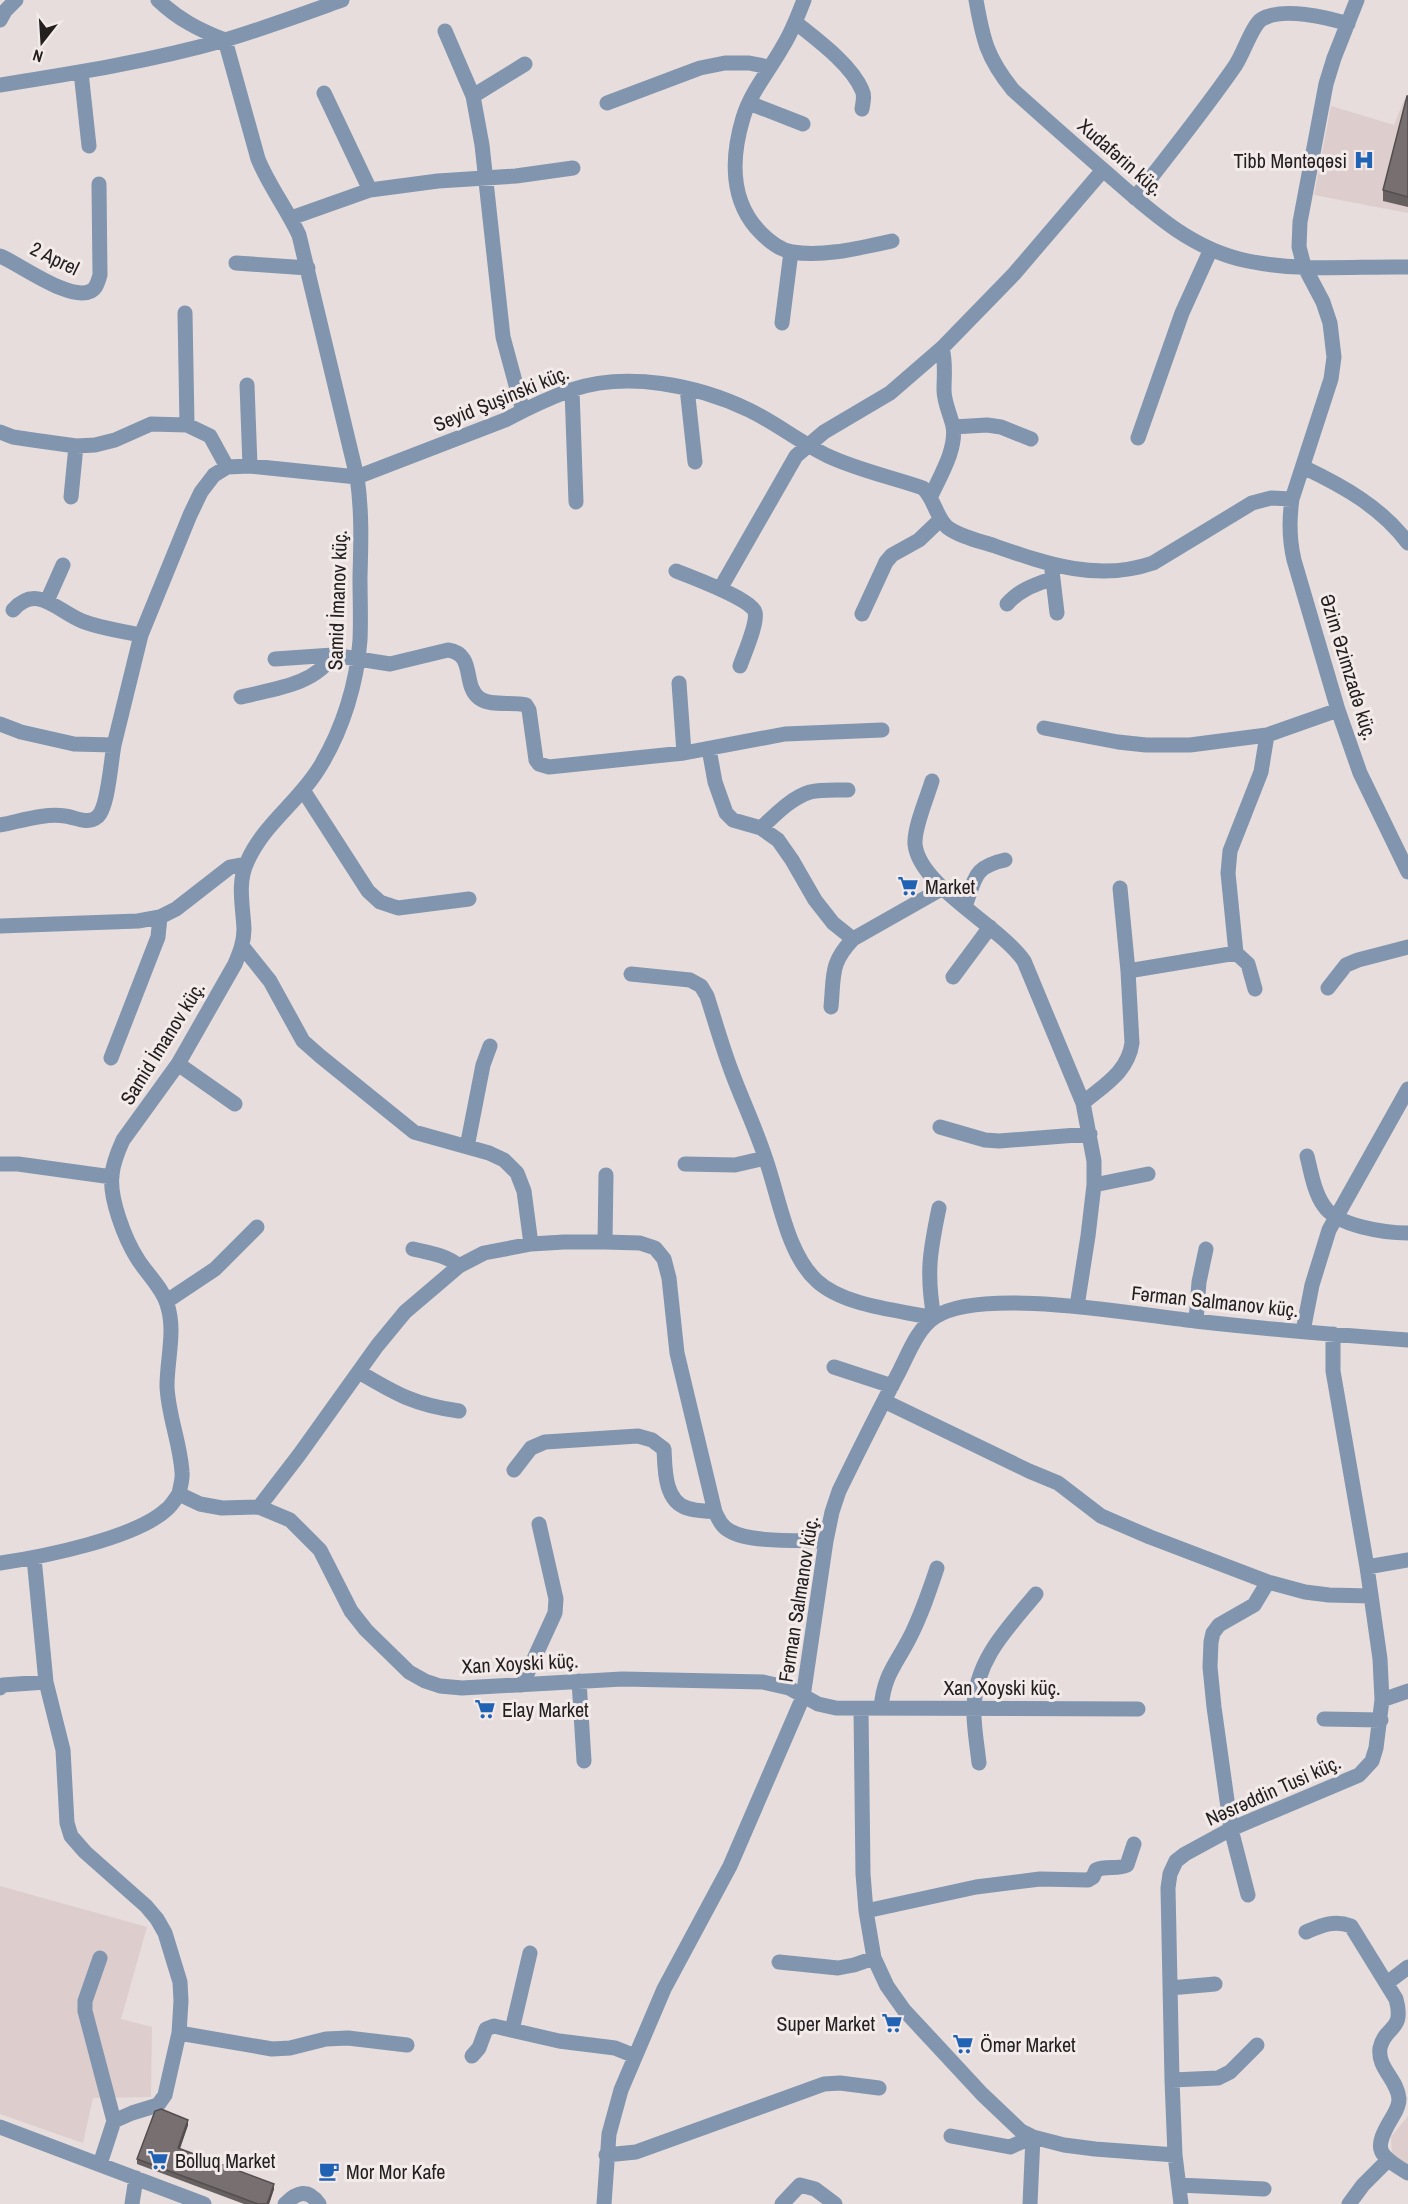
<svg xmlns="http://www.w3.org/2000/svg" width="1408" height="2204" font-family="'Archivo Narrow',sans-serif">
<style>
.built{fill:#ddcdcc}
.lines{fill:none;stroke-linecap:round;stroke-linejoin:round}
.minor{stroke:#8195af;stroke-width:15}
.wall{fill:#676060}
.shaded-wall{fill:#544e4e}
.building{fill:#787070;stroke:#544e4e;stroke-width:1.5}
.labels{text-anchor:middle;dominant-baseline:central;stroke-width:6;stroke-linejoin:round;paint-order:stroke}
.street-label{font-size:20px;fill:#242020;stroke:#f3eaea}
.poi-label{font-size:20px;fill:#242020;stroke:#f3eaea;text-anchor:start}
</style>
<rect width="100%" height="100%" fill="#e6dddc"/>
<path class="built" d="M 1404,100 L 1408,101 L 1408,213 L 1314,195 L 1331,106 L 1394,125 Z
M 0,1886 L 147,1927 L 121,2019 L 152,2027 L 151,2097 L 93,2098 L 83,2143 L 0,2114 Z
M 1408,2116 L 1408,2166 L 1392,2155 L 1391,2137 Z"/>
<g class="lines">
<path class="minor" d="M 158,0 C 178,19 199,30 225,40 L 258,159 C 269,186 287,209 299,235 L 357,477 C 362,510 361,543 360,577 C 360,598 361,619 360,640 C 357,683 343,728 321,765 C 300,801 264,823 247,862 C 237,883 243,906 244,929 C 244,942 240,952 235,964 L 178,1064 L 123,1140 C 118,1151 113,1163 112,1175 C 109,1198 125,1239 137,1258 C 146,1273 162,1287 167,1304 C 176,1330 167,1359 167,1386 C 168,1415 180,1442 182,1472 C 183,1479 180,1487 179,1494
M 804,0 C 798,15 792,32 783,46 C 770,70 751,91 743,118 C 731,158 730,202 761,233 C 770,242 780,250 792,252 C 825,257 859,248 892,241
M 976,0 C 983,40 987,58 1013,90 C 1045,119 1077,147 1109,175 C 1150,211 1192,250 1248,261 C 1300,272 1355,266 1408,267
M 1357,0 L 1334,58 L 1326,84 L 1300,222 L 1299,247 L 1304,266 L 1323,302 L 1330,323 L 1334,357 L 1331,379 L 1292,499 C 1289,520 1289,539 1294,560 L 1338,710 L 1360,773 L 1408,872
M 0,20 L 5,11 L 16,0
M 795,22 C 816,39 851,64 862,90 C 865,96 863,102 862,109
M 445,31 L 473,96 L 482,145 L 503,337 L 523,411
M 81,72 L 89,146
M 0,85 C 76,73 151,61 225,40 C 265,28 303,14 342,0
M 324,93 L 370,190
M 473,96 L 525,64
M 607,103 L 700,68 L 725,63 L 749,63 L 769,67
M 749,103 L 803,124
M 1135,198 C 1169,154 1204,111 1235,66 C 1243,55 1252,25 1262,19 C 1283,7 1326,17 1348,24
M 291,218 L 370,190 L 438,181 L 516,176 L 573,168
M 0,256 C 20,264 70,302 91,291 C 97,288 98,281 100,275 L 99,184
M 236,263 L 308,268
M 185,313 L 187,425
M 782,323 L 791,252
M 247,385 L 250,466
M 687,388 L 695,462
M 572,390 L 576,502
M 953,427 L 987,425 L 1001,427 L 1031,439
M 0,432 L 13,437 L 33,440 L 76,446 L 95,445 L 115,440 L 151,424 L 187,425 L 210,436 L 227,467
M 1138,438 L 1182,313 L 1211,249
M 1303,467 C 1343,486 1381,507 1408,543
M 931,496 C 940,476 957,449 953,426 C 950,414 944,402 944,390 C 944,375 946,363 942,348
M 71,497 L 76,446
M 676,571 C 689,576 753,600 755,612 C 758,623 744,654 740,666
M 1052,571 L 1057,613
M 720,589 L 796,456 L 824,432 L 890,393 L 942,348 L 1014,274 L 1103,170
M 47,601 L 63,565
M 1007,604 C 1019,590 1034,585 1051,579
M 13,610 C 37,583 57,611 82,621 C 100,628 121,631 141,635
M 862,614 L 886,562 L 892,555 L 919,540 L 941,519
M 275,659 L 333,655
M 679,683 L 684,753
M 241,697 C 273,689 315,685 333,655 L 390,664 L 448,650 C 476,654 462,685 479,698 C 491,707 512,701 526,705 L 529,710 L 536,760 L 539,764 L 549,767 L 684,753 L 785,734 L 882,730
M 0,724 L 21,732 L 74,744 L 114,745 L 141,635 L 190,515 L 201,492 L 214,475 L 227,467 L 250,466 L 357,477 L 505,420 C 526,409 549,398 571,390 C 627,371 697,385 749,410 C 776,423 801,443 828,456 C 858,470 891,477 923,488 C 935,500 936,517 947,527 C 960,537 980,541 995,546 C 1047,564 1098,582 1153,563 L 1252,503 L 1271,498 L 1292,499
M 1044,728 L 1118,742 L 1146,745 L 1190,745 L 1267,735 L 1338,710
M 709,749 L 715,782 L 726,813 L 733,820 L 761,828 L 778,840 L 792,860 L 815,900 L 833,923 L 853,939 L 943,888
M 932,781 C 927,798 914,827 915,844 C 919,886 999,925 1024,961 L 1083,1103 L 1094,1161 L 1094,1185 L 1088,1236 L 1077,1306
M 303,790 L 368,891 L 380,902 L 398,908 L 469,899
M 0,825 C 21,821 44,813 65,816 C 75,817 88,825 97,817 C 108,809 111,760 114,745
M 761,828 C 776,814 791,798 810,792 C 822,789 836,790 848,790
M 1120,888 L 1128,971
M 965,906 C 976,878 973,867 1005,860
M 0,926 L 138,921 L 160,917 L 176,909 L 230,867 L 246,864
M 242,946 L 270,981 L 303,1041 L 320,1056 L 414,1132 L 489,1153 L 504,1160 L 517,1173 L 524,1191 L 531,1244
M 1236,953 L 1248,964 L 1255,989
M 631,974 L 690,980 L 701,986 L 707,996 C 715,1021 722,1046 731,1070 C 742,1100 756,1129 766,1160 C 779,1197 787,1254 817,1281 C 844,1306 898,1310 934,1318 C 926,1273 930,1251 939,1208
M 953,977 L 990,927
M 1328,988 L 1346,965 L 1358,960 L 1408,947
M 831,1007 C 834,975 830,963 853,939
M 111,1058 L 158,937 L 160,917
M 178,1064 L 235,1104
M 1083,1103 C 1104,1085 1128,1072 1132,1043 L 1128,971 L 1236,953 L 1228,873 L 1230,851 L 1261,772 L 1267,735
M 940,1127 L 985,1140 L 999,1141 L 1090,1134
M 467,1147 L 483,1065 L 490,1046
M 1307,1156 C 1311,1172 1314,1192 1324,1206 C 1337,1226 1385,1233 1408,1233
M 0,1164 L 18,1164 L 112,1177
M 685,1164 L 735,1165 L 765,1158
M 1094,1185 L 1148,1174
M 605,1242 L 606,1175
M 413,1249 C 430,1253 446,1255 459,1266
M 167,1301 L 215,1269 L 257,1227
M 1196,1321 L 1199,1282 L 1206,1249
M 1303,1331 L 1312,1285 L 1329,1230 L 1408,1089
M 834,1367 L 892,1386
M 359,1372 C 396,1394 415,1405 459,1411
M 884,1401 L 1029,1471 L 1058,1483 L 1101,1516 L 1150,1537 L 1268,1582 L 1305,1592 L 1329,1595 L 1371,1596
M 514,1470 L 531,1448 L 545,1442 L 638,1436 L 652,1440 L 664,1449 C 665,1468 664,1501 687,1508 C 695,1511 706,1511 715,1512
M 179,1494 L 200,1504 L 222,1508 L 259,1507 L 290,1520 L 320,1550 L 351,1611 L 366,1630 L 409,1672 L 425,1681 L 440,1686 L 462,1688 L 622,1679 L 763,1682 L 789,1688 L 818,1704 L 836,1708 L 1138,1709
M 259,1507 L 299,1455 L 377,1346 L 405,1312 L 459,1266 L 484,1253 L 531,1244 L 564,1242 L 605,1242 L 640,1243 L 655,1248 L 664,1259 L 669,1278 L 677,1353 L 715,1512 C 719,1520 722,1527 730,1531 C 750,1543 801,1540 826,1541
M 34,1558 L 46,1682 L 63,1750 L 67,1823 L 71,1836 L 85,1852 L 146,1906 L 157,1919 L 165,1933 L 180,1982 L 181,2001 L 179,2033 L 165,2095 L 158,2105 L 132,2113 L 114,2121 L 100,2164
M 0,1563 C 42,1557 137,1538 167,1509 C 172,1505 175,1499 179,1494
M 1367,1567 L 1408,1560
M 579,1681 L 584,1761
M 522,1685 L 555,1613 L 556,1599 L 539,1524
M 0,1688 L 3,1685 L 46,1682
M 1382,1700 L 1408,1691
M 881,1708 C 884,1675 895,1666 909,1639 C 921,1616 929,1592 937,1568
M 861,1709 L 863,1874 L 866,1911 L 874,1958 L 887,1986 L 904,2010 L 982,2094 L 1021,2131 L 1033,2137 L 1064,2145 L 1095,2149 L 1175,2155
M 1324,1719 L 1381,1720
M 979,1763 C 977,1744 973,1724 974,1706 C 976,1659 1008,1628 1036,1594
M 1248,1895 L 1231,1829 L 1214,1707 L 1210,1667 L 1211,1642 L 1213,1633 L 1219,1625 L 1254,1605 L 1268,1582
M 866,1911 L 976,1887 L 1040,1879 L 1088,1880 L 1093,1877 L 1096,1870 C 1106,1865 1118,1870 1127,1865 L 1134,1844
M 1306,1932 C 1323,1925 1334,1920 1351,1926 L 1396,1999 C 1405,2032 1385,2025 1380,2048 C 1377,2068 1398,2080 1399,2099 C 1399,2106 1396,2111 1393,2116 C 1373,2149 1376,2154 1408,2173
M 100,1958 L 85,2001 L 85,2011 L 114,2121
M 779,1962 L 838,1968 L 854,1965 L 874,1958
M 1387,1983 L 1408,1967
M 1170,1988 L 1215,1984
M 512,2030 L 530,1953
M 179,2033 L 272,2049 L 290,2048 L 326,2039 L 348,2038 L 407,2045
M 472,2056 L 479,2048 L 486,2029 L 494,2026 L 559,2041 L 615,2048 L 635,2056
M 1172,2080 L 1218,2078 L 1230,2072 L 1257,2045
M 0,2127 L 204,2204
M 951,2136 L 1010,2147 L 1033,2137 L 1030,2204
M 606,2155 L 636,2152 L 824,2084 L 840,2083 L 879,2088
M 1179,2185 L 1264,2189
M 132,2204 L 136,2178
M 285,2204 C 297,2192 308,2188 319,2204
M 604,2204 L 609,2134 L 621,2090 L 664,1989 L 730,1866 L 803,1697 L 826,1541 L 832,1512 L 839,1491 C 859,1450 879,1410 900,1370 C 909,1352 918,1328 935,1317 C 981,1286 1138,1315 1195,1321 C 1266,1329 1337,1335 1408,1340
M 782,2204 L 800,2185 L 815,2189 L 835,2204
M 1181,2204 L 1175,2155 L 1172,2080 L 1168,1888 L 1170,1874 L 1176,1861 L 1185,1854 L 1231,1829 L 1359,1775 L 1372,1761 L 1376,1748 L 1382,1700 L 1380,1659 L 1367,1567 L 1333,1371 L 1333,1334
M 1349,2204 L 1363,2185 L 1387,2161"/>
</g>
<path class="wall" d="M 1408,96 L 1408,207 L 1383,201 L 1383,190 Z
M 188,2125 L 180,2149 L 274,2189 L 269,2204 L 244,2204 L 137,2164 L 137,2159 Z"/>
<path class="shaded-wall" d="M 188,2120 L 188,2125 L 178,2153 L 178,2148 Z
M 274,2184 L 274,2189 L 269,2204 L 267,2204 Z"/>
<path class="building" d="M 1407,96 L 1408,96 L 1408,197 L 1383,190 Z
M 161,2109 L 188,2120 L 178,2148 L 274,2184 L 267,2204 L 258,2204 L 137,2159 L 155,2111 Z"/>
<defs>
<g id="hospital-bare" transform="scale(1.62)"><path d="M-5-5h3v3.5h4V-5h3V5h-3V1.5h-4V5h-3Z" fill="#2062b3" stroke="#f3eaea" stroke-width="2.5" paint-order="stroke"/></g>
<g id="supermarket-bare" transform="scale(1.62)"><path d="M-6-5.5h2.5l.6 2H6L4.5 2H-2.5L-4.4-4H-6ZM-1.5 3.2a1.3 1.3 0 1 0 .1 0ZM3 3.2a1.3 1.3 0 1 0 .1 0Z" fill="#2062b3" stroke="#f3eaea" stroke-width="2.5" paint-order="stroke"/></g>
<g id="cafe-bare" transform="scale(1.62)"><path d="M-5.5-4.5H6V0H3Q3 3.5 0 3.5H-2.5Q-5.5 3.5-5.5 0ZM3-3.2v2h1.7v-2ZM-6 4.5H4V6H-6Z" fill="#2062b3" stroke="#f3eaea" stroke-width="2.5" paint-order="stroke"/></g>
</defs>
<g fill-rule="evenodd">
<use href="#hospital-bare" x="1364" y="160"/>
<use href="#supermarket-bare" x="908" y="886"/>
<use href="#supermarket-bare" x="485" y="1709"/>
<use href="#supermarket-bare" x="892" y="2023"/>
<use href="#supermarket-bare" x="963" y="2044"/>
<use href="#supermarket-bare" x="158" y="2160"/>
<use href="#cafe-bare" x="329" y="2171"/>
</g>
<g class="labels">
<g class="street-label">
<text transform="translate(1121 157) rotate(41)">Xudafərin küç.</text>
<text transform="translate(55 258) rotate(26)">2 Aprel</text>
<text transform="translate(501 398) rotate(-22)">Seyid Şuşinski küç.</text>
<text transform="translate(337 600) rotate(-88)">Samid İmanov küç.</text>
<text transform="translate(1349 667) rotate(73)">Əzim Əzimzadə küç.</text>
<text transform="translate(162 1043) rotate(-58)">Samid İmanov küç.</text>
<text transform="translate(1215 1301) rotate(6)">Fərman Salmanov küç.</text>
<text transform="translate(798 1599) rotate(-81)">Fərman Salmanov küç.</text>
<text transform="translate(520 1663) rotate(-3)">Xan Xoyski küç.</text>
<text x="1002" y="1687">Xan Xoyski küç.</text>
<text transform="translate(1273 1790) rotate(-24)">Nəsrəddin Tusi küç.</text>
</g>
<g class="poi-label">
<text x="1347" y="160" text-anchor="end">Tibb Məntəqəsi</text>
<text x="925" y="886">Market</text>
<text x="502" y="1709">Elay Market</text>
<text x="875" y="2023" text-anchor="end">Super Market</text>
<text x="980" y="2044">Ömər Market</text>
<text x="175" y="2160">Bolluq Market</text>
<text x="346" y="2171">Mor Mor Kafe</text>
</g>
</g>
<g transform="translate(42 42) rotate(197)" stroke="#f3eaea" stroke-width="4.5" paint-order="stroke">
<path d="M0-4.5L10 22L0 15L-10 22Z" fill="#242020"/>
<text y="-9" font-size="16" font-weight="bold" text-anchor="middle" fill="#242020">N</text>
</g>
</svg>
